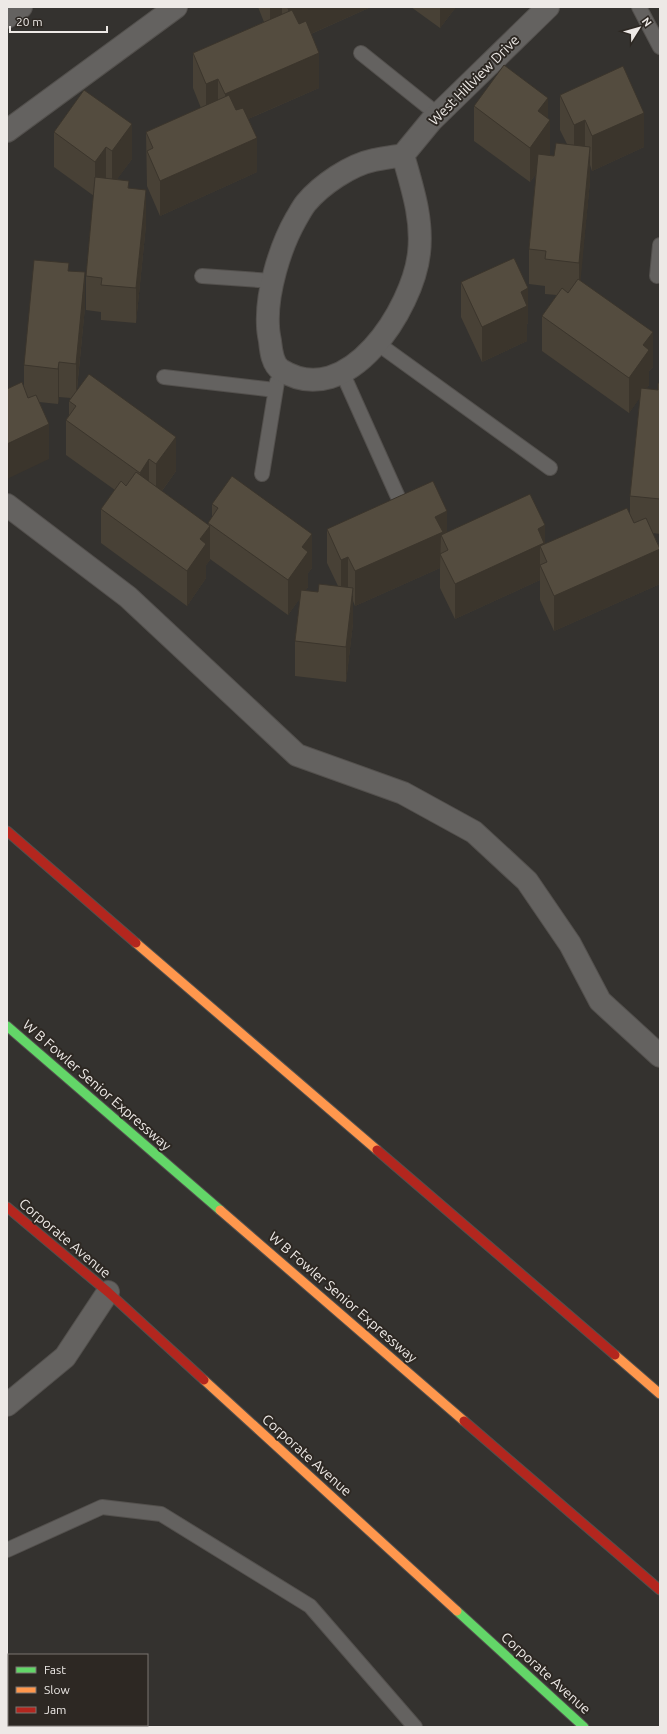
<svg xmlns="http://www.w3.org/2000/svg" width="667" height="1734" font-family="Ubuntu,sans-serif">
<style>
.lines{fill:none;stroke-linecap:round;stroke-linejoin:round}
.lane-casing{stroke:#53504d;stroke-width:16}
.street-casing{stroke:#53504d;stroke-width:24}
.fast-casing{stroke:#53504d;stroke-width:11}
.slow-casing{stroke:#53504d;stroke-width:11}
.jam-casing{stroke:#53504d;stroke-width:11}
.lane{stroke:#646260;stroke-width:14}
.street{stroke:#646260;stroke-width:22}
.fast{stroke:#63d668;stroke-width:9}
.slow{stroke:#ff974d;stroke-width:9}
.jam{stroke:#b3261e;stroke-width:9}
.wall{fill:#484136}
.shaded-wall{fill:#3b352c}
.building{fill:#544c3f;stroke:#3b352c}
.labels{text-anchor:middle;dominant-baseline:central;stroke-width:4;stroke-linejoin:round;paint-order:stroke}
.street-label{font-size:14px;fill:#ede9e6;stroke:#2d2823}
</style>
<rect width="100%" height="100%" fill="#34322f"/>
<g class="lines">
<g class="lane-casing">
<path id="lane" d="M 639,7 L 660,47
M 361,53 L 437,114
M 202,276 L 273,281
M 657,276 L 660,245
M 377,343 L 550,468
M 342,372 L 402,506
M 164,377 L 275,390
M 262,474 L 277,382
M 7,1550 L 102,1507 L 161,1514 L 310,1606 L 415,1727"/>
</g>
<g class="street-casing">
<path id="street" d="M 7,17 L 21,7
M 7,131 L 176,7
M 403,155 C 412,187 423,219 419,253 C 413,308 348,412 281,370 C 272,364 271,350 270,341 C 269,336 268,331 268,326 C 266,293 280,247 296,219 C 299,214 302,208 306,203 C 321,185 350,165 374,160 C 383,158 393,157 403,155 L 431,121 L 548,7
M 7,505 L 128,597 L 297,755 L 403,793 L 474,832 L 527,881 L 570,944 L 600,1001 L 660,1056
M 7,1405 L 65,1357 L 108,1292"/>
</g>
<g class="fast-casing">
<path id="fast" d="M 7,1026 L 220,1210
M 457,1611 L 584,1727"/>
</g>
<g class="slow-casing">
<path id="slow" d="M 136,943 L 377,1150
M 220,1210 L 464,1421
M 615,1355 L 660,1394
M 204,1380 L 457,1611"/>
</g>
<g class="jam-casing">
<path id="jam" d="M 7,831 L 136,943
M 377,1150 L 615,1355
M 7,1207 L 108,1292 L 204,1380
M 464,1421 L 660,1590"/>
</g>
<use href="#lane" class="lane"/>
<use href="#street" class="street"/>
<use href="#fast" class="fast"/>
<use href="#slow" class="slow"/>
<use href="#jam" class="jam"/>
</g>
<path class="wall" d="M 258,7 L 371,7 L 311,34 L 319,88 L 248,119 L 257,172 L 160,216 L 147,186 L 146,132 L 201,108 L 193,88 L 193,53 L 264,22 Z
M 411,7 L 456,7 L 440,28 Z
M 84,90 L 132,159 L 117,179 L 129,188 L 146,225 L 136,323 L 101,320 L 101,312 L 86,310 L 86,276 L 94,196 L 54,167 L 54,132 Z
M 560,95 L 644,147 L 592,171 L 590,165 L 590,181 L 580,280 L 653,367 L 649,371 L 649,385 L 646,389 L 658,390 L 660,383 L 660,534 L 653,533 L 660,548 L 660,584 L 554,631 L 540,600 L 540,580 L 455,619 L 440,588 L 440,568 L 355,606 L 353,601 L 353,623 L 346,682 L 295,676 L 295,641 L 300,598 L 288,615 L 210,559 L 210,560 L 206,565 L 206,578 L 187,606 L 101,543 L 101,509 L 115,490 L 66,455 L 66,420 L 69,415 L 69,401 L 71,398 L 59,397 L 58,404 L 39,402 L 49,459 L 24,388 L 24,365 L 69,271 L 85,307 L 77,390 L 176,471 L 162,491 L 208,525 L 208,523 L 212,517 L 212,504 L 312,568 L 308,573 L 308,587 L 305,591 L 318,592 L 338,586 L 327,563 L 327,529 L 447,532 L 545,544 L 630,515 L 630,496 L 640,397 L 629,413 L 542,351 L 542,316 L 557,295 L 545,294 L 545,286 L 529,284 L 529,249 L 536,174 L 530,182 L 474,141 L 474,106 L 548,119 L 550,155 L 550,156 L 554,156 L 567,144 L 560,130 Z
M 461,282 L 528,323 L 527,324 L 527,341 L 482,362 L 461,317 Z"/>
<path class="shaded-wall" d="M 270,7 L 282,7 L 282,29 L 270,34 Z
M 293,7 L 371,7 L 288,44 L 288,9 Z
M 440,7 L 456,7 L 440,28 Z
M 319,53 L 319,88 L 225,129 L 225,94 Z
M 218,79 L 218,114 L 206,119 L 206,84 Z
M 548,98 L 548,123 L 550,120 L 550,155 L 530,182 L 530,148 L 538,111 Z
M 644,113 L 644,147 L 592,171 L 592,136 Z
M 585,120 L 585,155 L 574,160 L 574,125 Z
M 132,124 L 132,159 L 112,186 L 112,151 Z
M 257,138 L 257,172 L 160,216 L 160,181 Z
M 106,147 L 106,182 L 95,197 L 95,162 Z
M 590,147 L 590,181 L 579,297 L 579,263 Z
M 146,190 L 146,225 L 136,323 L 136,288 Z
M 85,272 L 85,307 L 76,398 L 76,364 Z
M 528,288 L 528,323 L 527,324 L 527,341 L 482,362 L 482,327 L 521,292 Z
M 653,332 L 653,367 L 649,371 L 649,385 L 629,413 L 629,378 L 643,345 Z
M 59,362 L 59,397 L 58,404 L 58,369 Z
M 49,424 L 49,459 L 7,479 L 7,444 Z
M 176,437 L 176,471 L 156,499 L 156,464 Z
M 149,459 L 149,494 L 140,508 L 140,473 Z
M 447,511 L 447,546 L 441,535 L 440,568 L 355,606 L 355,571 L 435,517 Z
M 545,525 L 545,556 L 540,546 L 540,580 L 455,619 L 455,584 L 538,529 Z
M 210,526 L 210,560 L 206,565 L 206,578 L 187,606 L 187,571 L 200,539 Z
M 312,534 L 312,568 L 308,573 L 308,587 L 288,615 L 288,580 L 302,547 Z
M 660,549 L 660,584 L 554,631 L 554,596 Z
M 348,557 L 348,592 L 341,595 L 341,560 Z
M 353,588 L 353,623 L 346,682 L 346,647 Z"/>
<path class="building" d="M 288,7 L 293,7 L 288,9 Z
M 292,10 L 299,24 L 306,21 L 319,53 L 225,94 L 218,79 L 206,84 L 193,53 Z
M 504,65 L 548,98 L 538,111 L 550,120 L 530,148 L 474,106 Z
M 623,66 L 644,113 L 592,136 L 585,120 L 574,125 L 560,95 Z
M 84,90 L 132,124 L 112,151 L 106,147 L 95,162 L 54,132 Z
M 229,95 L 236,110 L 243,108 L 257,138 L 160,181 L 147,151 L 153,148 L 146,132 Z
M 556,143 L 590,147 L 579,263 L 545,259 L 546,251 L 529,249 L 538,154 L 554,156 Z
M 95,177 L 129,181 L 128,188 L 146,190 L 136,288 L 101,285 L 102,278 L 86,276 Z
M 514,258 L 528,288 L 521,292 L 527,306 L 482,327 L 461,282 Z
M 34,260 L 69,263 L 68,271 L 85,272 L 76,364 L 59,362 L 58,369 L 24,365 Z
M 578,279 L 653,332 L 643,345 L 649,350 L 629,378 L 542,316 L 562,288 L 568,293 Z
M 89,374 L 176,437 L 156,464 L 149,459 L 140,473 L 66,420 L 76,406 L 69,401 Z
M 22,382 L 28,398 L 36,395 L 49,424 L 7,444 L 7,389 Z
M 658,383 L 660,383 L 660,499 L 630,496 L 641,388 L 658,390 Z
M 136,472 L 210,526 L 200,539 L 206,544 L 187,571 L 101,509 L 121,481 L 126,486 Z
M 232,476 L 312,534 L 302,547 L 308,552 L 288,580 L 208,523 L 218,508 L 212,504 Z
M 433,481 L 447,511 L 435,517 L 443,532 L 355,571 L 348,557 L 341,560 L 327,529 Z
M 530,494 L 545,525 L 538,529 L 544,543 L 455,584 L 440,554 L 448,550 L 441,535 Z
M 627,508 L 634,523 L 646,518 L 660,549 L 554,596 L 540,565 L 547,562 L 540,546 Z
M 319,584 L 353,588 L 346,647 L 295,641 L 301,590 L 318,592 Z"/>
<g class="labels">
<g class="street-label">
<text transform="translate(474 80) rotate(-45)">West Hillview Drive</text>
<text transform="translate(97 1085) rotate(41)">W B Fowler Senior Expressway</text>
<text transform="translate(65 1238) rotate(40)">Corporate Avenue</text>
<text transform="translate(343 1297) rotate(41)">W B Fowler Senior Expressway</text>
<text transform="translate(307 1455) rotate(42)">Corporate Avenue</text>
<text transform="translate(546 1673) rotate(42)">Corporate Avenue</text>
</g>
</g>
<rect width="667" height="1734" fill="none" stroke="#ede9e6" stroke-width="16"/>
<rect x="8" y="1654" width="140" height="72" fill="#2d2823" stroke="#7a7571"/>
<rect x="16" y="1667" width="20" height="6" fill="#63d668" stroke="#7a7571"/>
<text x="44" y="1674" font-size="12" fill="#ede9e6">Fast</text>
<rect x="16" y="1687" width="20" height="6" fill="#ff974d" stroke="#7a7571"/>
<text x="44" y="1694" font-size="12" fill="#ede9e6">Slow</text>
<rect x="16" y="1707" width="20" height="6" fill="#b3261e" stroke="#7a7571"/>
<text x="44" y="1714" font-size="12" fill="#ede9e6">Jam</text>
<g transform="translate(639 28) rotate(53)" stroke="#2d2823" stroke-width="3" paint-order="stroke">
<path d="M0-3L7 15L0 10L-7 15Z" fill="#ede9e6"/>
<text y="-6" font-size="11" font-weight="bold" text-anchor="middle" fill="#ede9e6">N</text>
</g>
<path d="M10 26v6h97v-6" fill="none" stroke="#ede9e6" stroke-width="2"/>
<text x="16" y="26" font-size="12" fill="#ede9e6" stroke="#2d2823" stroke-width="3" paint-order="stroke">20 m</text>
</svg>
